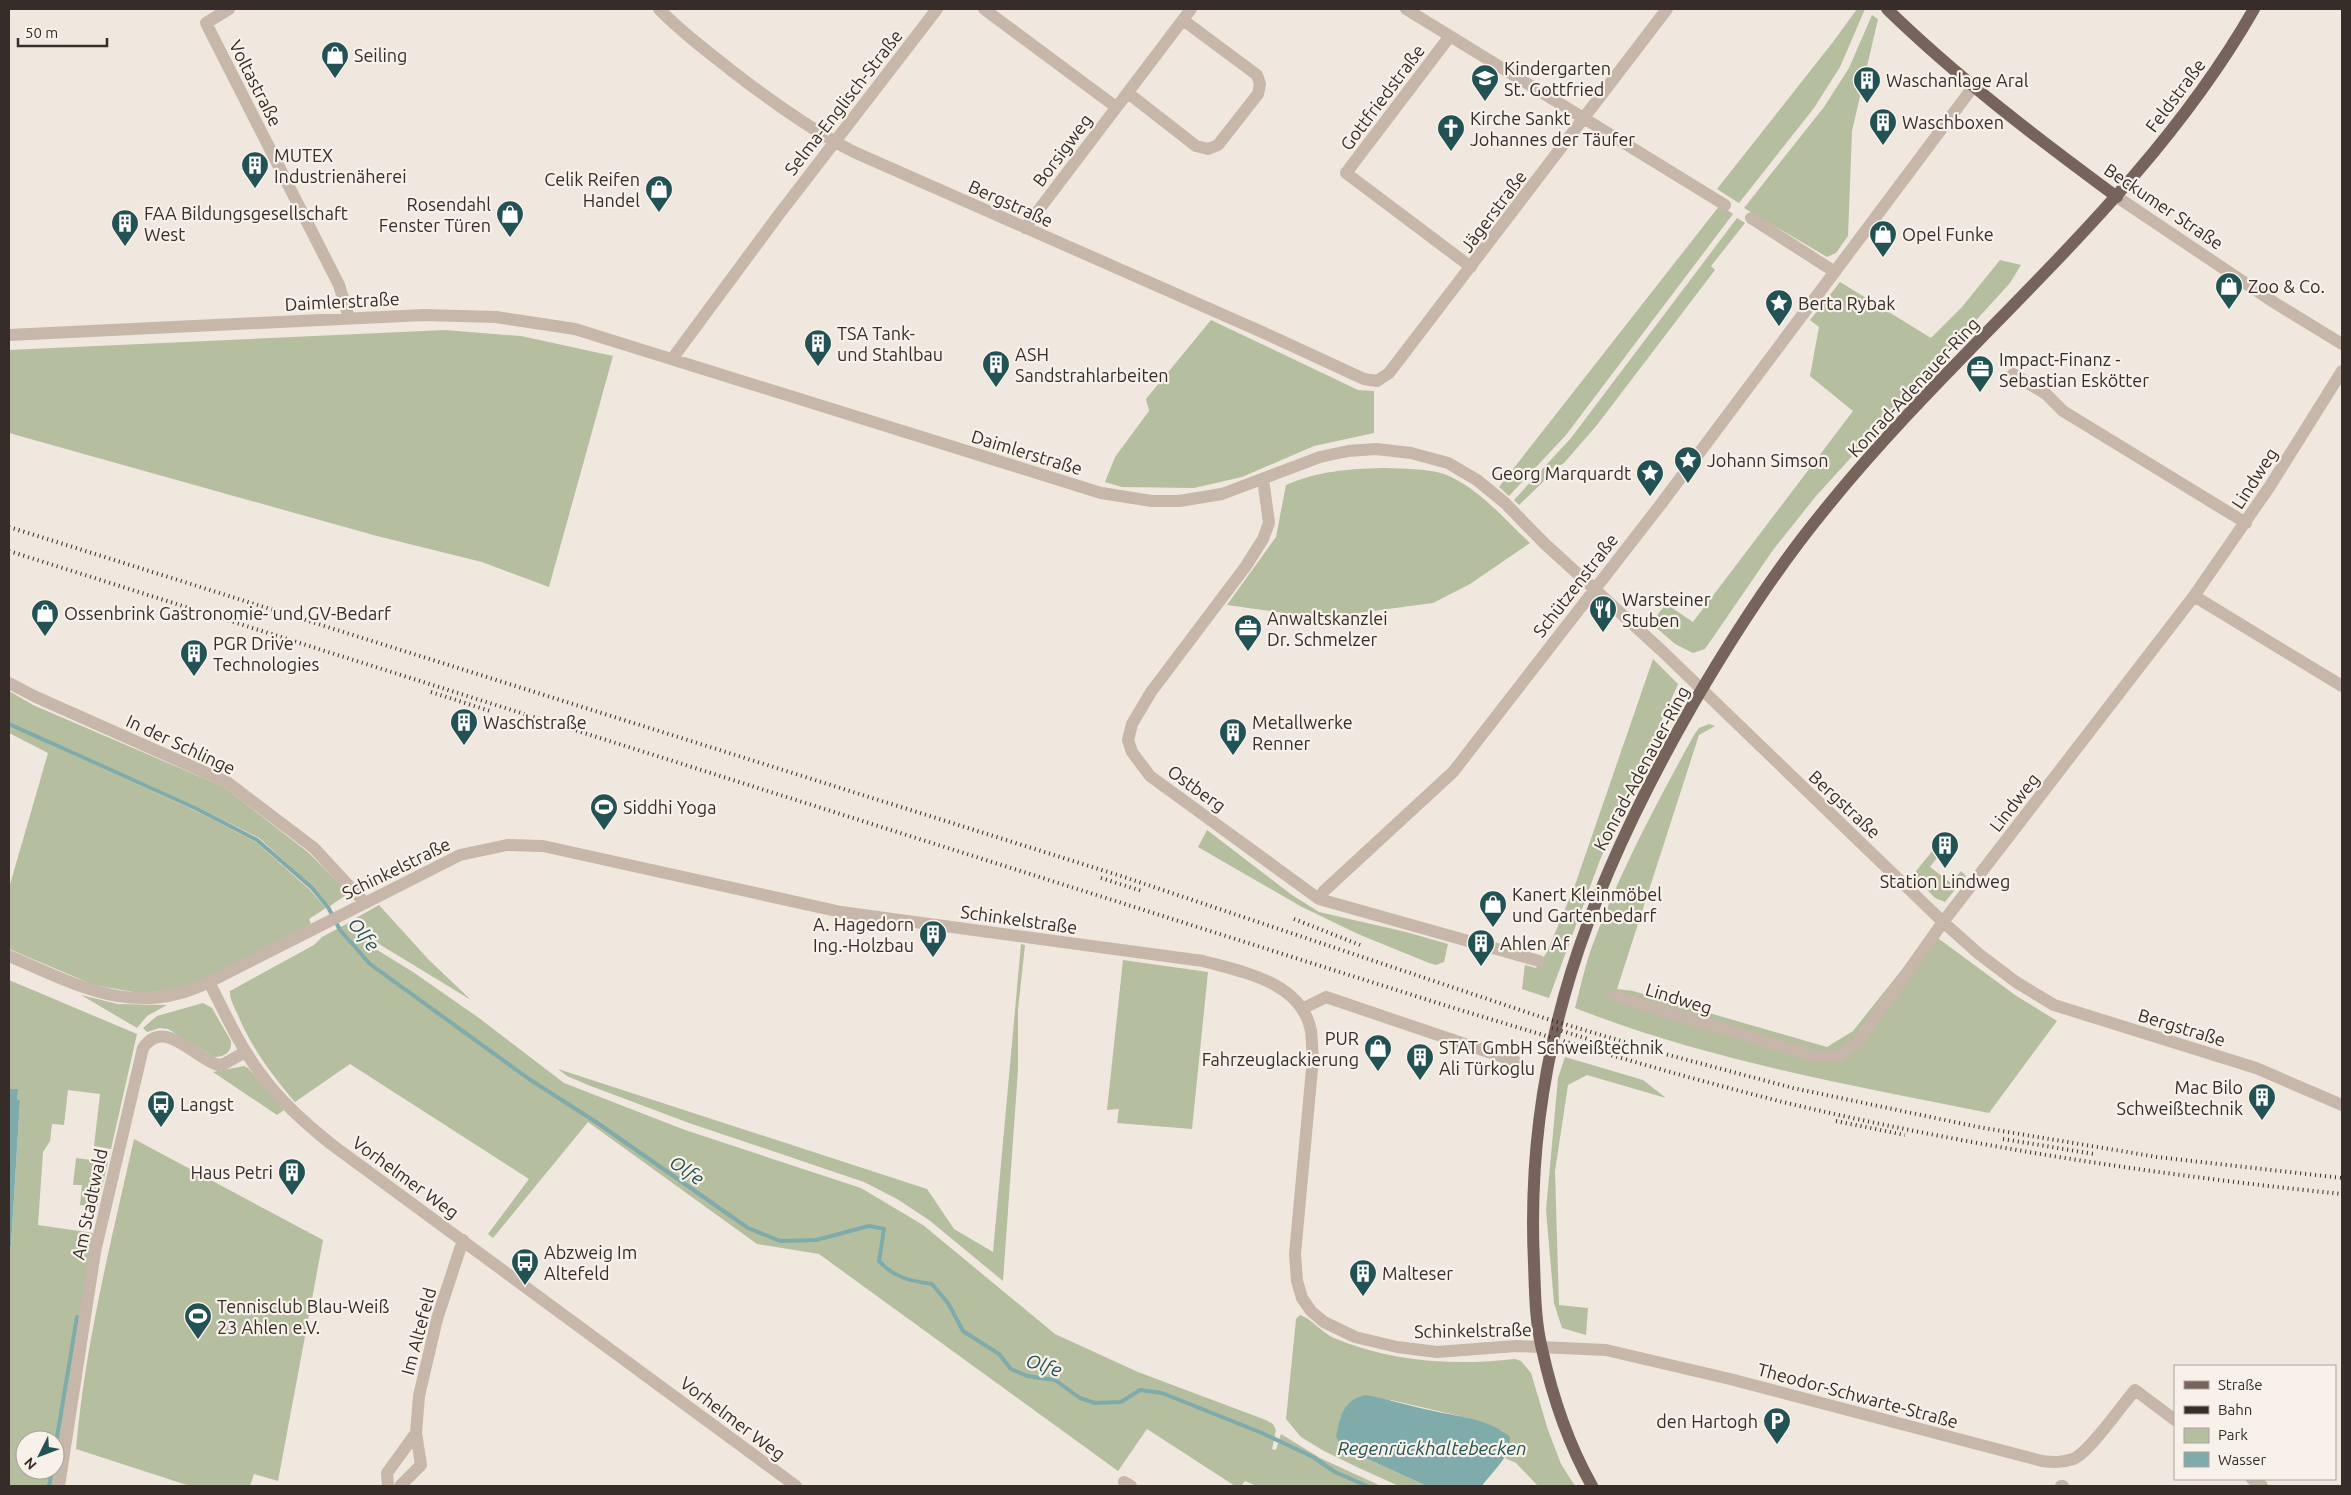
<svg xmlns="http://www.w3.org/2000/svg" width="2351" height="1495" font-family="Ubuntu,sans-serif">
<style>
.green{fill:#b5be9f;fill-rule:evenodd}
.water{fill:#7fabab}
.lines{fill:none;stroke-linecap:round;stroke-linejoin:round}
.stream{stroke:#7fabab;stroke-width:4}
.minor{stroke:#c7b7ab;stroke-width:12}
.major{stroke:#76645c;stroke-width:12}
.rail{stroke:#362d29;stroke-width:4;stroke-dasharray:1 4;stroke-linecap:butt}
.labels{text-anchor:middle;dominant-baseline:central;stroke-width:4.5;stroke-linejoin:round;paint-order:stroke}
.poi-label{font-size:18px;fill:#362d29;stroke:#f8f1ea;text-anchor:start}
.street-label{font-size:18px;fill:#362d29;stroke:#f8f1ea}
.water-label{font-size:19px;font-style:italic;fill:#235254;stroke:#f8f1ea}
</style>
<rect width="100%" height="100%" fill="#f0e7de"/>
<path class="green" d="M 1857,9 L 1865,9 L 1840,67 L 1814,108 L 1739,203 L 1717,189 L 1833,42 Z
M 1872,15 L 1878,19 L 1852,131 L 1848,236 L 1836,253 L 1827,257 L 1744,208 L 1824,107 L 1849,68 Z
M 1720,205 L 1733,214 L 1566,435 L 1509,496 L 1499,487 Z
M 1737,218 L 1745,223 L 1711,266 L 1715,270 L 1597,425 L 1564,463 L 1559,466 L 1556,464 L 1542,483 L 1519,505 L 1514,500 L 1571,438 Z
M 2000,260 L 2021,265 L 2010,283 L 1816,496 L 1773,550 L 1705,649 L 1693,653 L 1675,644 L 1651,623 L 1666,604 L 1693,622 L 1853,411 L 1810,376 L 1819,327 L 1810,320 L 1840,282 L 1931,338 L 1962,307 Z
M 1211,320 L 1358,390 L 1374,391 L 1374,433 L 1314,446 L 1242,477 L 1194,488 L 1122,487 L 1105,482 L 1115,457 L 1149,411 L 1146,399 Z
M 445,330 L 521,336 L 613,356 L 549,587 L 482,562 L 377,536 L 9,433 L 9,350 Z
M 1383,468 C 1403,469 1425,468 1444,474 C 1478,487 1504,519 1530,543 L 1470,584 L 1433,603 L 1320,618 L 1227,605 L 1276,537 L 1286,485 C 1319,471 1347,469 1383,468 Z
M 1653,659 L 1678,684 L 1600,860 L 1549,998 L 1522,989 L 1525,965 L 1536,968 L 1547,952 L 1575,885 Z
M 9,691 L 33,705 L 224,787 L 309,853 L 347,891 L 346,895 L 330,906 L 312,886 L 259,838 L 195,806 L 52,742 L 51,745 L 194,810 L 256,842 L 309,889 L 326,908 L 309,919 L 311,924 L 207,978 L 176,990 L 139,993 L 94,985 L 9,949 L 9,888 L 48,753 L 9,733 Z
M 1709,724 L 1715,726 L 1699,735 L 1617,989 L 1633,991 L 1827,1047 L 1853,1031 L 1931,933 L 2015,995 L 2057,1021 L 1989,1113 C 1850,1085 1707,1060 1575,1008 C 1580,989 1584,970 1590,952 C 1617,877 1655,806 1694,735 L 1699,728 Z
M 1207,830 L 1292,895 L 1319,912 L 1406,932 L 1448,944 L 1444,962 L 1436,965 L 1429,963 L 1358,934 L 1302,907 L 1198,847 Z
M 1933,850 L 1939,855 L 1930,867 L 1951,883 L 1961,871 L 1966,876 L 1945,902 L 1935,898 L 1913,875 Z
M 379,905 L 428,959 L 471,1000 L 379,944 L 368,936 L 356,918 Z
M 350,922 L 362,937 L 374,948 L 413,972 L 479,1018 L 564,1083 L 685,1130 L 861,1188 L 923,1225 L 1055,1334 L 1138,1372 L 1266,1420 L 1273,1424 L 1276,1430 L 1272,1449 L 1276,1450 L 1281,1434 L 1320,1458 L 1381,1486 L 1257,1486 L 1245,1481 L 1241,1486 L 1235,1486 L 1147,1429 L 1118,1471 L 819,1254 L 757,1244 L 588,1122 L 493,1238 L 488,1234 L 529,1179 L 350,1064 L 295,1102 C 271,1074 251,1047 237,1013 C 234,1006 229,998 230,991 L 314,945 L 322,937 Z
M 1021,944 L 1025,945 L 1018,1010 L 1018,1070 L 1003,1281 L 929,1220 L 897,1199 L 864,1182 L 689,1123 L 588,1085 L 567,1076 L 558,1069 L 927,1189 L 954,1229 L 993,1252 Z
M 1123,960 L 1208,972 L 1192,1129 L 1117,1123 L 1119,1109 L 1107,1110 Z
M 9,980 L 137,1034 L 111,1149 L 94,1146 L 100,1094 L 68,1090 L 64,1125 L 52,1124 L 50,1141 L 43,1152 L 38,1225 L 93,1233 L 53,1486 L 9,1486 L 9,1246 L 11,1246 L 20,1100 L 17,1099 L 17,1089 L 9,1089 ZM 25,1440 L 55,1440 L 55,1470 L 25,1470 Z
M 81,995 L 118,1004 L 167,1005 L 147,1016 L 137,1028 Z
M 203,1003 L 212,1008 L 231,1041 C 232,1052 225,1057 214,1057 L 168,1029 L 160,1028 L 147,1032 L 143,1028 L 157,1016 Z
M 1565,1057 L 1643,1080 L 1666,1098 L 1587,1075 L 1568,1085 L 1555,1171 L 1559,1305 L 1588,1308 L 1586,1335 L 1562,1328 L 1554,1303 L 1546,1210 L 1558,1078 Z
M 244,1066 L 248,1068 L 284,1110 L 277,1115 L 213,1072 Z
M 134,1139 L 323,1240 L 278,1481 L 254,1474 L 250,1486 L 190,1486 L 76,1449 C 85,1344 111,1242 134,1139 Z
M 76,1158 L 108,1162 L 97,1208 L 80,1205 L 82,1185 L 73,1185 Z
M 1300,1315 C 1312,1319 1322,1333 1334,1338 C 1391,1362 1455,1366 1515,1359 L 1521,1361 L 1531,1373 L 1548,1430 L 1561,1464 L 1575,1486 L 1538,1486 L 1516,1463 L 1505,1458 L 1510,1448 L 1503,1431 L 1468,1418 L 1391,1400 L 1341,1447 L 1427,1486 L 1399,1486 L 1359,1468 L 1324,1451 L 1301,1437 L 1286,1419 L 1296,1319 Z"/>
<path class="water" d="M 9,1089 L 18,1089 L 17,1099 L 20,1100 L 11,1246 L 9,1246 Z
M 1366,1395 C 1390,1400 1414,1407 1438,1412 C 1463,1417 1491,1420 1510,1437 C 1510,1459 1493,1470 1482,1486 L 1427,1486 L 1341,1447 L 1336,1436 C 1341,1415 1343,1400 1366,1395 Z"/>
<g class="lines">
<path class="stream" d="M 9,724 L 195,808 L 257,840 L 311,887 L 328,907 L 340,930 L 370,964 L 529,1079 L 596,1122 L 748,1228 L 780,1241 L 816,1240 L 869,1226 L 884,1229 L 879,1261 C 894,1278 911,1281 932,1284 L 948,1303 L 963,1331 L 999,1354 L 1011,1369 L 1027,1376 L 1055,1380 L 1080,1398 L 1095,1403 L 1121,1402 L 1140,1390 L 1162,1393 L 1262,1433 L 1313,1457 L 1335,1472 L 1367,1486
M 55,1449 L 77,1317
M 49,1486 L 52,1470"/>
<path class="minor" d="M 229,9 L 206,23 L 339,285 L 349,318
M 659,9 C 681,32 707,51 732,71 C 771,101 811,130 854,152 L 1262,332 L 1364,379 L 1377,381 L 1389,373 L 1667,9
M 984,9 L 1116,107
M 1406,9 L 1725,205
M 1450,36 L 1346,173 L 1471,267
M 1128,93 L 1196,146 L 1208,149 L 1218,145 L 1258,94 L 1260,84 L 1257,75 L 1183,20
M 2117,197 L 2275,303 L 2342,344
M 1751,218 L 1835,272
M 1025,228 L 1191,9
M 9,335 L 424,315 L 496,317 L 575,329 L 1101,493 L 1152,501 L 1179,501 L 1222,494 L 1320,457 L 1348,451 L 1376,449 L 1411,453 L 1448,463 L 1477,480 L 1505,503 L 1544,543 L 1661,650 L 1943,922 L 1979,954 L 2016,982 L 2054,1005 L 2256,1068 L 2342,1105
M 672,359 L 777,217 L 937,9
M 2013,374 L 2046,394 L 2063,411 L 2246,523
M 1263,479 L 1269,523 L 1263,539 L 1246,566 L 1151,692 L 1132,724 L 1128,740 L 1132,752 L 1150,776 L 1319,899 L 1539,961
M 2194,596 L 2342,686
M 9,683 L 36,697 L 227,782 L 314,848 L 365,903
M 1319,899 L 1324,891 L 1453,772 L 1661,504 L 1973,87
M 9,956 C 78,985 134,1019 209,982 L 460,855 L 507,845 L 543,846 L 841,912 L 1203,961 C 1243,972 1302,982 1311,1031 C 1312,1040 1312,1049 1313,1058 L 1295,1254 L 1297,1281 L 1302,1298 L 1311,1311 L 1324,1322 L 1355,1337 L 1397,1347 L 1437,1352 L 1516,1346 L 1606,1350 L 1730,1379 L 2042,1461 C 2052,1462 2062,1463 2073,1459 C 2089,1453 2122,1405 2135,1390 L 2175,1420
M 209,982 C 225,1013 239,1045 260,1073 C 280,1101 305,1123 331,1144 L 796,1486
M 1614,996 L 1810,1055 L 1839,1056 L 1858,1042 L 1943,922 L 2194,596 L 2270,486 L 2342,371
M 1302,1009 L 1326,997 L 1515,1061
M 2252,1479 L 2262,1486
M 1124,1482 L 1131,1486
M 59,1486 L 95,1252 L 143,1048 C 164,1017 193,1057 218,1065 L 224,1064 L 245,1052
M 388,1486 L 387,1473 L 416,1433
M 400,1486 L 421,1465 L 416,1433 L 419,1396 L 437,1319 L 463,1240
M 2061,1486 L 2063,1486"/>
<path class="major" d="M 1887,9 C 1958,78 2037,138 2117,197
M 1592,1486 C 1569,1445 1552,1395 1542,1349 C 1535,1321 1535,1291 1534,1263 C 1524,1054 1590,884 1692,706 C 1731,639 1773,573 1822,513 C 1961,339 2142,205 2254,9"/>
<path class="rail" d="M 9,527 L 1124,877 L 1544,1018 L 1665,1054 L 1793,1088 L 1978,1127 L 2157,1157 L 2342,1178
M 9,551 L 1444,1005 C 1559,1040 1674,1075 1791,1104 C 1972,1147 2157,1175 2342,1194
M 431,692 L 490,711
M 1101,878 L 1142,891
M 1294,919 L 1360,945
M 1552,1028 L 1621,1049
M 1836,1121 L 1905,1135
M 2003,1139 L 2094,1154"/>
</g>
<defs>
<g id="shop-pin" transform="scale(1.4375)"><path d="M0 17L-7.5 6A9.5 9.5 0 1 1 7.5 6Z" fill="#235254" stroke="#f8f1ea"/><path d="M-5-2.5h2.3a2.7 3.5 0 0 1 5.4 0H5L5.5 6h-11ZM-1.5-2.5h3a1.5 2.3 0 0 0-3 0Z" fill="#fff"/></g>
<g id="school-pin" transform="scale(1.4375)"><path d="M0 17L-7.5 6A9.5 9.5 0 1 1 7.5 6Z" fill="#235254" stroke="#f8f1ea"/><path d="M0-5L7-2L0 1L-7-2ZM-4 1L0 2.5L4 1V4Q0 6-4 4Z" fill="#fff"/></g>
<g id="building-pin" transform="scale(1.4375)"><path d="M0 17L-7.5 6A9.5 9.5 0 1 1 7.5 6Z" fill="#235254" stroke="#f8f1ea"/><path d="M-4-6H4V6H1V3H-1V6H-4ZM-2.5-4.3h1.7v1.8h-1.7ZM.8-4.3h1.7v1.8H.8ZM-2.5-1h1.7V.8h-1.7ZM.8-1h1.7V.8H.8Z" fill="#fff"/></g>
<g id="church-pin" transform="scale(1.4375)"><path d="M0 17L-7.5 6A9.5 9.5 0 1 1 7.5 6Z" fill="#235254" stroke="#f8f1ea"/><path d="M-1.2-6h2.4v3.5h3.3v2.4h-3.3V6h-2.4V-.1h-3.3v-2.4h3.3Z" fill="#fff"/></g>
<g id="sight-pin" transform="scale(1.4375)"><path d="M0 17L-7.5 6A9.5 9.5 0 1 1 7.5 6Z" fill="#235254" stroke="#f8f1ea"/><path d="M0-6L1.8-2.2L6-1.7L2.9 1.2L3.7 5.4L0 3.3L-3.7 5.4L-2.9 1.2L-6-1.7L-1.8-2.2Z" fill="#fff"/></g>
<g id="office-pin" transform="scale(1.4375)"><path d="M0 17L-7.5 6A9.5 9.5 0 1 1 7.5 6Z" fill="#235254" stroke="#f8f1ea"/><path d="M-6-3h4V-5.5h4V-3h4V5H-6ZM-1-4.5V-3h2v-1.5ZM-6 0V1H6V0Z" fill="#fff"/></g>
<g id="restaurant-pin" transform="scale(1.4375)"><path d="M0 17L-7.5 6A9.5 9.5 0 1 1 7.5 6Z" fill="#235254" stroke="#f8f1ea"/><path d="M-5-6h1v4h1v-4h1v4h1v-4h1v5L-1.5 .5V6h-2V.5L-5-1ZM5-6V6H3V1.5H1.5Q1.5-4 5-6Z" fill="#fff"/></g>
<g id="stadium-pin" transform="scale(1.4375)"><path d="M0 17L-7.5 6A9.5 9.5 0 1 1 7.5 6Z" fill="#235254" stroke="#f8f1ea"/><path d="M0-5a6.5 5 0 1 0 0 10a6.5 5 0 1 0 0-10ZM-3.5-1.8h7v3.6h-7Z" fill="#fff"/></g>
<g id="bus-pin" transform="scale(1.4375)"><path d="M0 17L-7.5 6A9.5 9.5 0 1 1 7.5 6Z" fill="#235254" stroke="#f8f1ea"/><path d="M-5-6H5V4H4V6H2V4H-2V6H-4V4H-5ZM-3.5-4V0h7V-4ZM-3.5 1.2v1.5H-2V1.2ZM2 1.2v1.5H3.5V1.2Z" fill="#fff"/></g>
<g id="parking-pin" transform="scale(1.4375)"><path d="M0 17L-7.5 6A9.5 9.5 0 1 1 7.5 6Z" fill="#235254" stroke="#f8f1ea"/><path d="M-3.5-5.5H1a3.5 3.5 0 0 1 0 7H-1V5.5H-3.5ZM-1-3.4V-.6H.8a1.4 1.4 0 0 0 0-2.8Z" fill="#fff"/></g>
</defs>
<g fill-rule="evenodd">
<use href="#shop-pin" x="335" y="55"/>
<use href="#school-pin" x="1485" y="78"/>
<use href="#building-pin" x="1867" y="80"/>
<use href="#building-pin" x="1883" y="122"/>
<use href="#church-pin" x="1451" y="128"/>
<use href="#building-pin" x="255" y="165"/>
<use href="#shop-pin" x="659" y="189"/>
<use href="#shop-pin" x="510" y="214"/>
<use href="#building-pin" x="125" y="223"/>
<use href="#shop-pin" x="1883" y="234"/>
<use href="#shop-pin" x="2229" y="286"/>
<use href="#sight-pin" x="1779" y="303"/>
<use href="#building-pin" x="818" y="343"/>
<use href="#building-pin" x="996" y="364"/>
<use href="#office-pin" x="1980" y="369"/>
<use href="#sight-pin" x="1688" y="460"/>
<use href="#sight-pin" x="1650" y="473"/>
<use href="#restaurant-pin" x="1603" y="609"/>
<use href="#shop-pin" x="45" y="613"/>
<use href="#office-pin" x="1248" y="628"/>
<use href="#building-pin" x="194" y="653"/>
<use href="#building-pin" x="464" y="722"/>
<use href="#building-pin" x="1233" y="732"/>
<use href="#stadium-pin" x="604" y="807"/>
<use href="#building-pin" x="1945" y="845"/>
<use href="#shop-pin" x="1493" y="904"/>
<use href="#building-pin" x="933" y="934"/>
<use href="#building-pin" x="1481" y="943"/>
<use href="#shop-pin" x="1378" y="1048"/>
<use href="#building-pin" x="1420" y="1057"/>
<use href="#building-pin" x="2262" y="1097"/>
<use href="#bus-pin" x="161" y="1104"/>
<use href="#building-pin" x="292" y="1172"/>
<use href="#bus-pin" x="525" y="1262"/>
<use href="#building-pin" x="1363" y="1273"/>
<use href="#stadium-pin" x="198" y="1316"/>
<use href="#parking-pin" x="1777" y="1421"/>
</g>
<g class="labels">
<g class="poi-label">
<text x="354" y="55">Seiling</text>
<text x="1504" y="68">Kindergarten<tspan x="1504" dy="21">St. Gottfried</tspan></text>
<text x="1886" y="80">Waschanlage Aral</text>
<text x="1470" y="118">Kirche Sankt<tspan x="1470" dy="21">Johannes der Täufer</tspan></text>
<text x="1902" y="122">Waschboxen</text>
<text x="274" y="155">MUTEX<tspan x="274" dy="21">Industrienäherei</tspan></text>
<text x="640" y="179" text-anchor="end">Celik Reifen<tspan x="640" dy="21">Handel</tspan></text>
<text x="491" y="204" text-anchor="end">Rosendahl<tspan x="491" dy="21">Fenster Türen</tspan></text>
<text x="144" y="213">FAA Bildungsgesellschaft<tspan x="144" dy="21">West</tspan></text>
<text x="1902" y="234">Opel Funke</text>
<text x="2248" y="286">Zoo &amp; Co.</text>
<text x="1798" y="303">Berta Rybak</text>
<text x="837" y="333">TSA Tank-<tspan x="837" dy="21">und Stahlbau</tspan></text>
<text x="1015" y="354">ASH<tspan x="1015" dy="21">Sandstrahlarbeiten</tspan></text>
<text x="1999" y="359">Impact-Finanz -<tspan x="1999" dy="21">Sebastian Eskötter</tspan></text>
<text x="1707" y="460">Johann Simson</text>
<text x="1631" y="473" text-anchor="end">Georg Marquardt</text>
<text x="1622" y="599">Warsteiner<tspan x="1622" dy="21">Stuben</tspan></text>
<text x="64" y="613">Ossenbrink Gastronomie- und GV-Bedarf</text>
<text x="1267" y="618">Anwaltskanzlei<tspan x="1267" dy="21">Dr. Schmelzer</tspan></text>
<text x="213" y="643">PGR Drive<tspan x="213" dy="21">Technologies</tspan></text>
<text x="483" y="722">Waschstraße</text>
<text x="1252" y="722">Metallwerke<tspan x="1252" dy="21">Renner</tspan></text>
<text x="623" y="807">Siddhi Yoga</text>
<text x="1945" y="881" text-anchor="middle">Station Lindweg</text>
<text x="1512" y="894">Kanert Kleinmöbel<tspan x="1512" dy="21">und Gartenbedarf</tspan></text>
<text x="914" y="924" text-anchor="end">A. Hagedorn<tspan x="914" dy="21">Ing.-Holzbau</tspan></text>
<text x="1500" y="943">Ahlen Af</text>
<text x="1359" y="1038" text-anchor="end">PUR<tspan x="1359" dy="21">Fahrzeuglackierung</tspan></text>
<text x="1439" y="1047">STAT GmbH Schweißtechnik<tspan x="1439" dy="21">Ali Türkoglu</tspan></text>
<text x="2243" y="1087" text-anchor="end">Mac Bilo<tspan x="2243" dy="21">Schweißtechnik</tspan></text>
<text x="180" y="1104">Langst</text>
<text x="273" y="1172" text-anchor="end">Haus Petri</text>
<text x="544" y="1252">Abzweig Im<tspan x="544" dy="21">Altefeld</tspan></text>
<text x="1382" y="1273">Malteser</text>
<text x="217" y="1306">Tennisclub Blau-Weiß<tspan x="217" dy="21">23 Ahlen e.V.</tspan></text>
<text x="1758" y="1421" text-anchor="end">den Hartogh</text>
</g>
<g class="street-label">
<text transform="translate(256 83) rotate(63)">Voltastraße</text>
<text transform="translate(2175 95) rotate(-53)">Feldstraße</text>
<text transform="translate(1382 97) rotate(-53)">Gottfriedstraße</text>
<text transform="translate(843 102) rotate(-52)">Selma-Englisch-Straße</text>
<text transform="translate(1062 150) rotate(-53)">Borsigweg</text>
<text transform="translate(1011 203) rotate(24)">Bergstraße</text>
<text transform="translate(2164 206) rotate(34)">Beckumer Straße</text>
<text transform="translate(1493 211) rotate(-53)">Jägerstraße</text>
<text transform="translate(342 301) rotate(-3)">Daimlerstraße</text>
<text transform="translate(1913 387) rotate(-47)">Konrad-Adenauer-Ring</text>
<text transform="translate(1027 452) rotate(17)">Daimlerstraße</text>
<text transform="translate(2254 478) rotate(-57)">Lindweg</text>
<text transform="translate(1575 585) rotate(-52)">Schützenstraße</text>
<text transform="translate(181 744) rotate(25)">In der Schlinge</text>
<text transform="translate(1641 768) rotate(-62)">Konrad-Adenauer-Ring</text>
<text transform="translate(1197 788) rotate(36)">Ostberg</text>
<text transform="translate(2014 802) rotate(-52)">Lindweg</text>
<text transform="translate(1845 804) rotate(43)">Bergstraße</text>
<text transform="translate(396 868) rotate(-26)">Schinkelstraße</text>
<text transform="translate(1019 919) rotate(8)">Schinkelstraße</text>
<text transform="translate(1679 998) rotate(17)">Lindweg</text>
<text transform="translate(2182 1027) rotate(17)">Bergstraße</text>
<text transform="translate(406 1177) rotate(36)">Vorhelmer Weg</text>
<text transform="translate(89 1204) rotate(-78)">Am Stadtwald</text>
<text transform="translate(1473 1330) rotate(-1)">Schinkelstraße</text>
<text transform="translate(418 1331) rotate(-75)">Im Altefeld</text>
<text transform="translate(1858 1395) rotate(15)">Theodor-Schwarte-Straße</text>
<text transform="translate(733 1418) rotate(37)">Vorhelmer Weg</text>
</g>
<g class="water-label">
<text transform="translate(364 934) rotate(51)">Olfe</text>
<text transform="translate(687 1170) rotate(34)">Olfe</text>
<text transform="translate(1044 1365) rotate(18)">Olfe</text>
<text x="1432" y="1448">Regenrückhaltebecken</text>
</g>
</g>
<rect width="2351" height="1495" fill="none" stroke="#362d29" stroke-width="20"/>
<rect x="2174" y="1365" width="162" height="115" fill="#f8f1ea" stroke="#aaa39d"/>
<rect x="2184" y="1381" width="25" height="8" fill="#76645c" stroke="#aaa39d"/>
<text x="2218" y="1390" font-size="15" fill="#362d29">Straße</text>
<rect x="2184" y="1406" width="25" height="8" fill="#362d29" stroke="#aaa39d"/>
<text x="2218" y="1415" font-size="15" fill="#362d29">Bahn</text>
<rect x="2184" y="1428" width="25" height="15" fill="#b5be9f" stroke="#aaa39d"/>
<text x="2218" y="1440" font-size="15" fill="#362d29">Park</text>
<rect x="2184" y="1452" width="25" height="15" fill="#7fabab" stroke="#aaa39d"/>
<text x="2218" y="1465" font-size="15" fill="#362d29">Wasser</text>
<g transform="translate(40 1455) rotate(228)"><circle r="24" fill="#f8f1ea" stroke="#aaa39d"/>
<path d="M0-4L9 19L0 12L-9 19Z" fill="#235254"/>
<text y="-8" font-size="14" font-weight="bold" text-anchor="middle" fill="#362d29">N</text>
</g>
<path d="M18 38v8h89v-8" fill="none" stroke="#362d29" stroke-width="2.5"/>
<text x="25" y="38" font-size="15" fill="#362d29" stroke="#f8f1ea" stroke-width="4" paint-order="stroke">50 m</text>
</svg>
